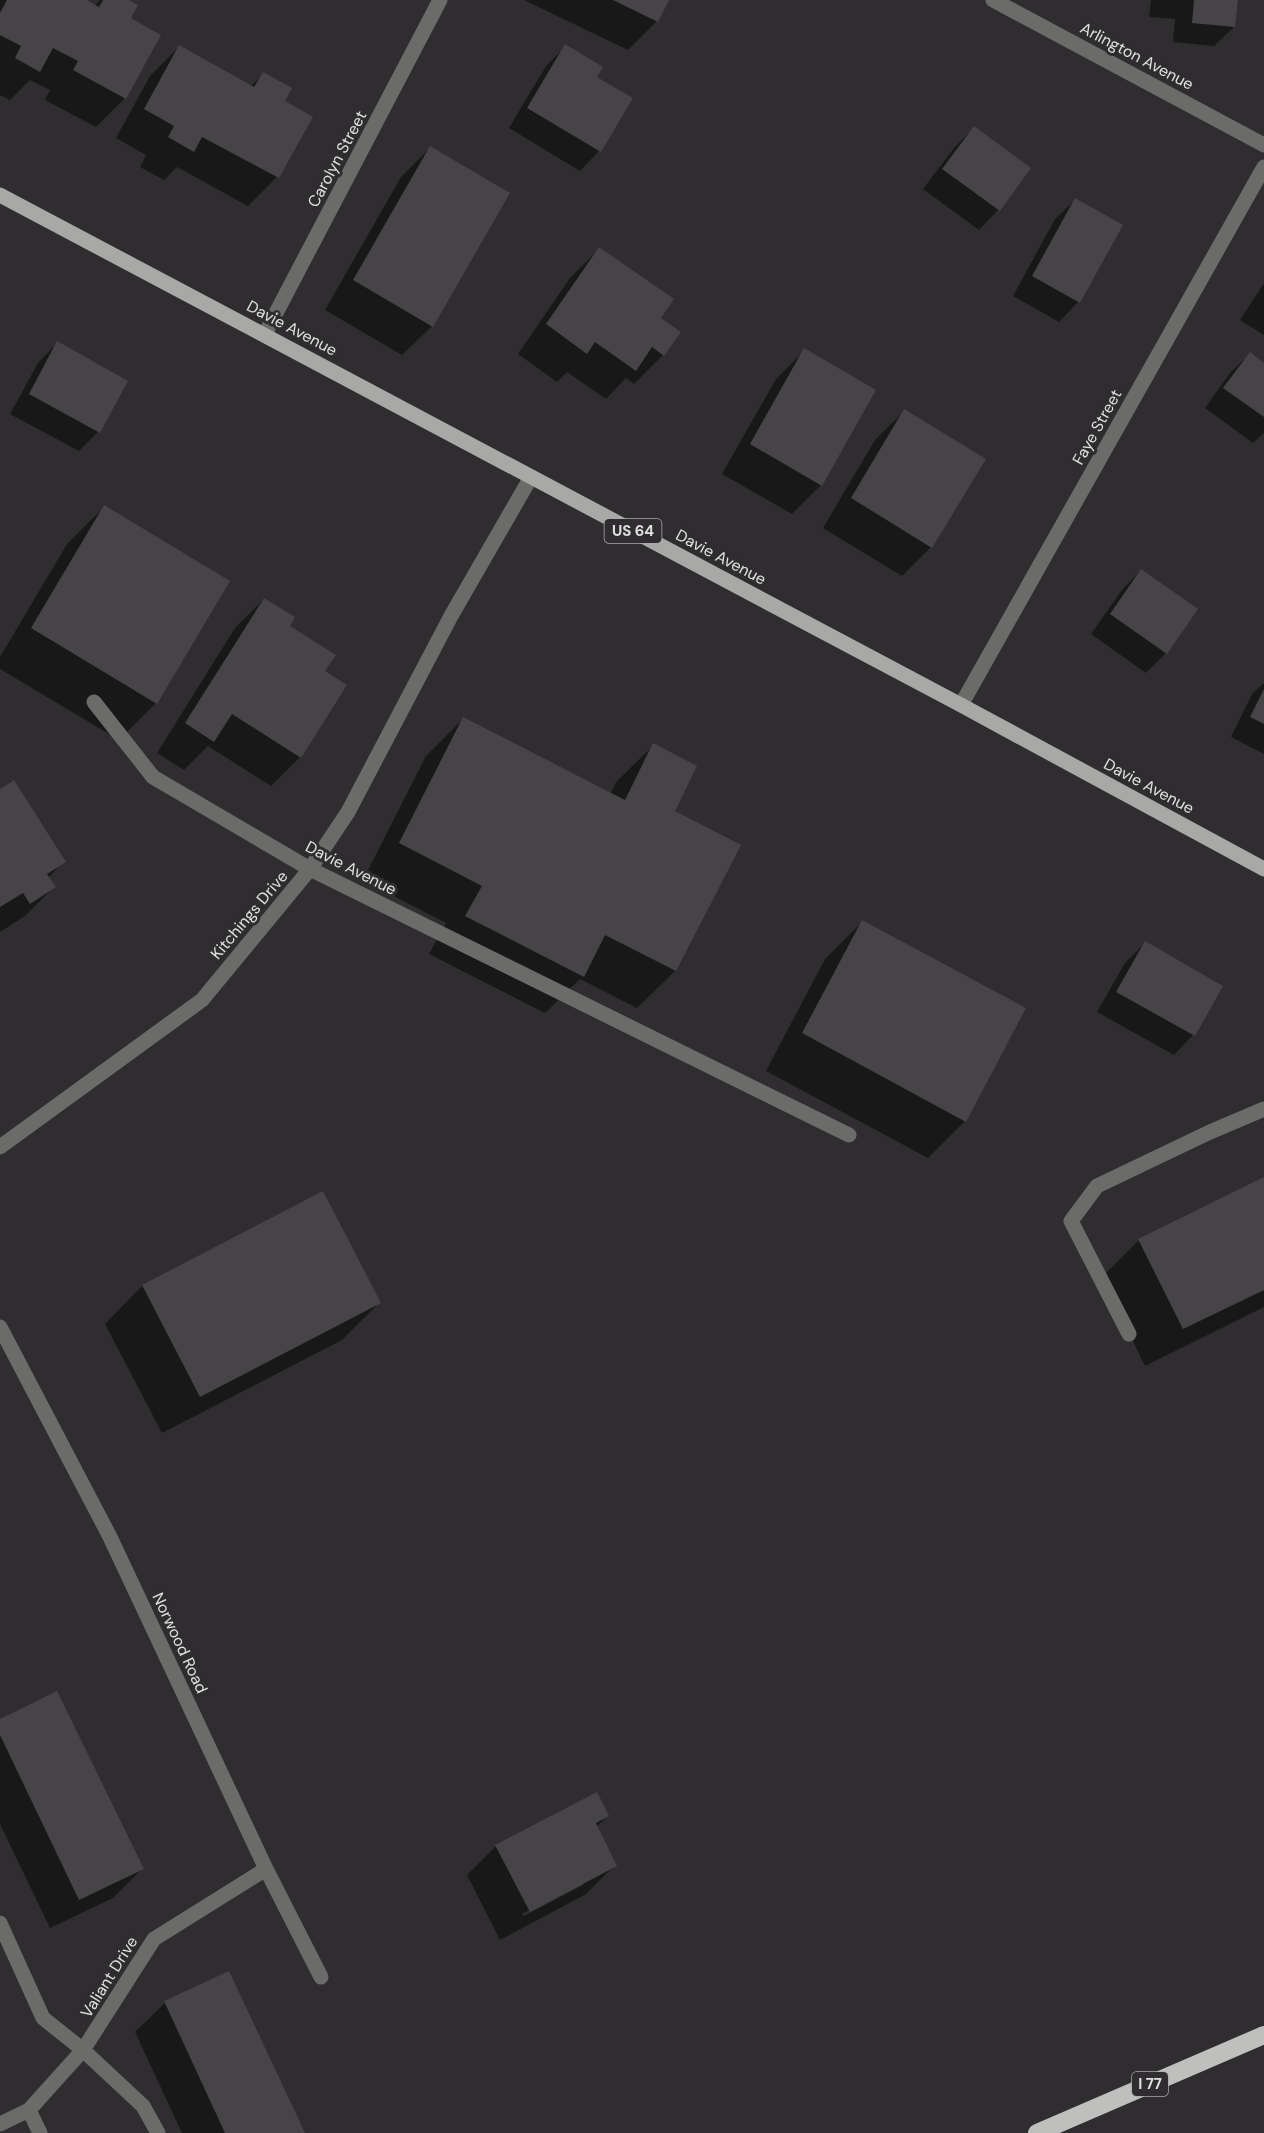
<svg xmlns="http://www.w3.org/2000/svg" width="1264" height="2133" font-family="'DM Sans',sans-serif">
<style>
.shadow{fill:#0007;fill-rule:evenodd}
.building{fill:#464447}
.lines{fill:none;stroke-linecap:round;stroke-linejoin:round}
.lane{stroke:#6b6b6a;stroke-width:15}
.street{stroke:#6b6b6a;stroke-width:15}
.primary{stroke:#a8a8a6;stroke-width:15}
.highway{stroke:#bfc0bd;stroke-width:18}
.labels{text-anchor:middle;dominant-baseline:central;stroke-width:6;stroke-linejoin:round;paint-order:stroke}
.shield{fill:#2f2d2f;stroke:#acabac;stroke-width:1.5}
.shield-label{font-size:15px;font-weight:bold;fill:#e2e1e2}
.street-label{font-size:16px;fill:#e2e1e2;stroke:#2f2d2f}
</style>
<rect width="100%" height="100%" fill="#2f2d2f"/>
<path class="shadow" d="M 0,0 L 83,0 L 94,6 L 100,0 L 126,0 L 129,19 L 125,98 L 96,127 L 45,100 L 50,90 L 30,80 L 10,100 L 0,95 Z
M 524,0 L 668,0 L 657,21 L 628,50 Z
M 1151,0 L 1236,0 L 1234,27 L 1214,46 L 1173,42 L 1175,19 L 1149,17 Z
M 566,46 L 595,77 L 631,99 L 599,151 L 580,171 L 509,128 L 546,66 Z
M 179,47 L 250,87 L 263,74 L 283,102 L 311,117 L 277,177 L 248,206 L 177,167 L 164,180 L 140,167 L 146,155 L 116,138 L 150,76 Z
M 974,128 L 1029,168 L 998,210 L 979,230 L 923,189 L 954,148 Z
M 430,148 L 432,326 L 402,355 L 325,310 L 401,177 Z
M 1075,200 L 1120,225 L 1078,302 L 1059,322 L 1013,296 L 1055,219 Z
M 599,249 L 659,318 L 663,355 L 634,384 L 626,378 L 606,399 L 567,372 L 557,382 L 518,354 L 570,278 Z
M 1264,283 L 1264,335 L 1240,320 Z
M 57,343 L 98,432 L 79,451 L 10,414 L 38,363 Z
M 805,350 L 821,485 L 792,514 L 722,474 L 776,379 Z
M 1250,354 L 1264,364 L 1264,433 L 1253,443 L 1205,408 L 1230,373 Z
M 904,411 L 931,547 L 902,576 L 823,528 L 875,440 Z
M 104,507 L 156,703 L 119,740 L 0,669 L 0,657 L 67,544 Z
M 1141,570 L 1196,609 L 1166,653 L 1146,673 L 1091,634 L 1122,590 Z
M 264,599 L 323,672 L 300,757 L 271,786 L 208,746 L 184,770 L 157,753 L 235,628 Z
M 1264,683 L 1264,754 L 1231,737 L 1252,694 Z
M 463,719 L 610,794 L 616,782 L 654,745 L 673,812 L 739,846 L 675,971 L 637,1008 L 580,979 L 545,1013 L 429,954 L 446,923 L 363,880 L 426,756 Z
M 0,791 L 64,861 L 48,878 L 54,887 L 25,916 L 0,932 Z
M 863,921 L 965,1121 L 928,1158 L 766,1071 L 825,959 Z
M 1145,943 L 1221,986 L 1193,1035 L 1174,1055 L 1097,1012 L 1125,963 Z
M 1264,1179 L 1264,1307 L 1145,1366 L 1102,1277 L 1139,1240 Z
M 323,1193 L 379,1303 L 342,1340 L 162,1433 L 105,1324 L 142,1286 Z
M 0,1721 L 142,1869 L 113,1898 L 50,1928 L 0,1824 Z
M 608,1816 L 596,1827 L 615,1865 L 586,1894 L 500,1940 L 467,1875 L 496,1846 ZM 583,1882 L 583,1885 L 524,1916 L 522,1914 Z
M 229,1973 L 303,2133 L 182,2133 L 135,2032 L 165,2003 Z"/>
<path class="building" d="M 7,0 L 87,0 L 99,7 L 103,0 L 129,0 L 138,5 L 131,18 L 161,35 L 126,99 L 73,70 L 78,61 L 53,48 L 40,72 L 15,58 L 21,46 L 0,35 L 0,13 Z
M 613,0 L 669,0 L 658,22 Z
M 1194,0 L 1238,0 L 1235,27 L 1192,23 Z
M 565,44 L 603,67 L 597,77 L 633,98 L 601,152 L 527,108 Z
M 179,45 L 254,87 L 263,72 L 292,88 L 285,101 L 313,117 L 279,178 L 202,137 L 194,152 L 168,137 L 174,126 L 144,109 Z
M 974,126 L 1031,168 L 1000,211 L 942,169 Z
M 430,146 L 510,193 L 433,327 L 353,280 Z
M 1075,198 L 1123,225 L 1080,303 L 1032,276 Z
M 599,247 L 674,299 L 661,318 L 681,332 L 664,356 L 652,347 L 636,371 L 595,342 L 587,354 L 546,324 Z
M 57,341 L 128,381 L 100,433 L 29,394 Z
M 804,348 L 876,390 L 822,486 L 750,444 Z
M 1250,352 L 1264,363 L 1264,417 L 1223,388 Z
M 904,409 L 986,459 L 932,548 L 851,498 Z
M 104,505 L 230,581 L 157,704 L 31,628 Z
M 1141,569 L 1198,609 L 1167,654 L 1110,614 Z
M 264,598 L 295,617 L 290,626 L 336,655 L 325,671 L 347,685 L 301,758 L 232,714 L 214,742 L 185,723 Z
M 1264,689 L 1264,724 L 1250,717 Z
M 463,717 L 625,800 L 653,743 L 697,766 L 675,811 L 741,845 L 676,971 L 605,935 L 584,977 L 465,916 L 482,886 L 399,843 Z
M 14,780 L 66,862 L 47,874 L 56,887 L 30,904 L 23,893 L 0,907 L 0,789 Z
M 862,920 L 1026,1008 L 966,1122 L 802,1033 Z
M 1145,941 L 1223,986 L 1195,1036 L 1116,992 Z
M 1264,1177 L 1264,1290 L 1183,1329 L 1138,1239 Z
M 323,1191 L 381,1303 L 200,1397 L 142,1285 Z
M 57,1691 L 144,1869 L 79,1900 L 0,1735 L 0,1719 Z
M 597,1792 L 609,1816 L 596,1823 L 617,1866 L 530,1912 L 495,1845 Z
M 229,1971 L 305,2133 L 225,2133 L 164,2001 Z"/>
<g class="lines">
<path class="lane" d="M 1129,1334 L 1071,1221 L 1097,1186 L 1210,1132 L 1264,1109"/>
<path class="street" d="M 993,0 L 1264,145
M 265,334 L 440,0
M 94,702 L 153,777 L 310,869 L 849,1135
M 961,705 L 1264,167
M 0,1147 L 202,1000 L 310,869 L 348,812 L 451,616 L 531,477
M 0,1327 L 110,1537 L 266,1869 L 321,1977
M 0,1923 L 43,2018 L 83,2050 L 143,2106 L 158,2133
M 29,2110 L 40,2133
M 0,2124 L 29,2110 L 83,2050 L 154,1939 L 266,1869"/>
<path class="primary" d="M 0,195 L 961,705 L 1264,869"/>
<path class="highway" d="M 1037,2133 L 1264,2035"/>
</g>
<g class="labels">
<g class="shield">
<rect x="604.5" y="519" width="57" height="24" rx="4.5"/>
<rect x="1132" y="2072" width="36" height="24" rx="4.5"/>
</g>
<g class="shield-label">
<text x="633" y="531">US 64</text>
<text x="1150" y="2084">I 77</text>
</g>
<g class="street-label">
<text transform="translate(1137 56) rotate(28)">Arlington Avenue</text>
<text transform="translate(337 159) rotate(-62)">Carolyn Street</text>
<text transform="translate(292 328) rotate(28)">Davie Avenue</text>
<text transform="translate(1097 427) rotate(-61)">Faye Street</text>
<text transform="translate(721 557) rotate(28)">Davie Avenue</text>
<text transform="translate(1149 786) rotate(28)">Davie Avenue</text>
<text transform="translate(351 868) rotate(27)">Davie Avenue</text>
<text transform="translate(249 915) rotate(-50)">Kitchings Drive</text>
<text transform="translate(180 1643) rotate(65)">Norwood Road</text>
<text transform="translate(109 1977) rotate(-58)">Valiant Drive</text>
</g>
</g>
</svg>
